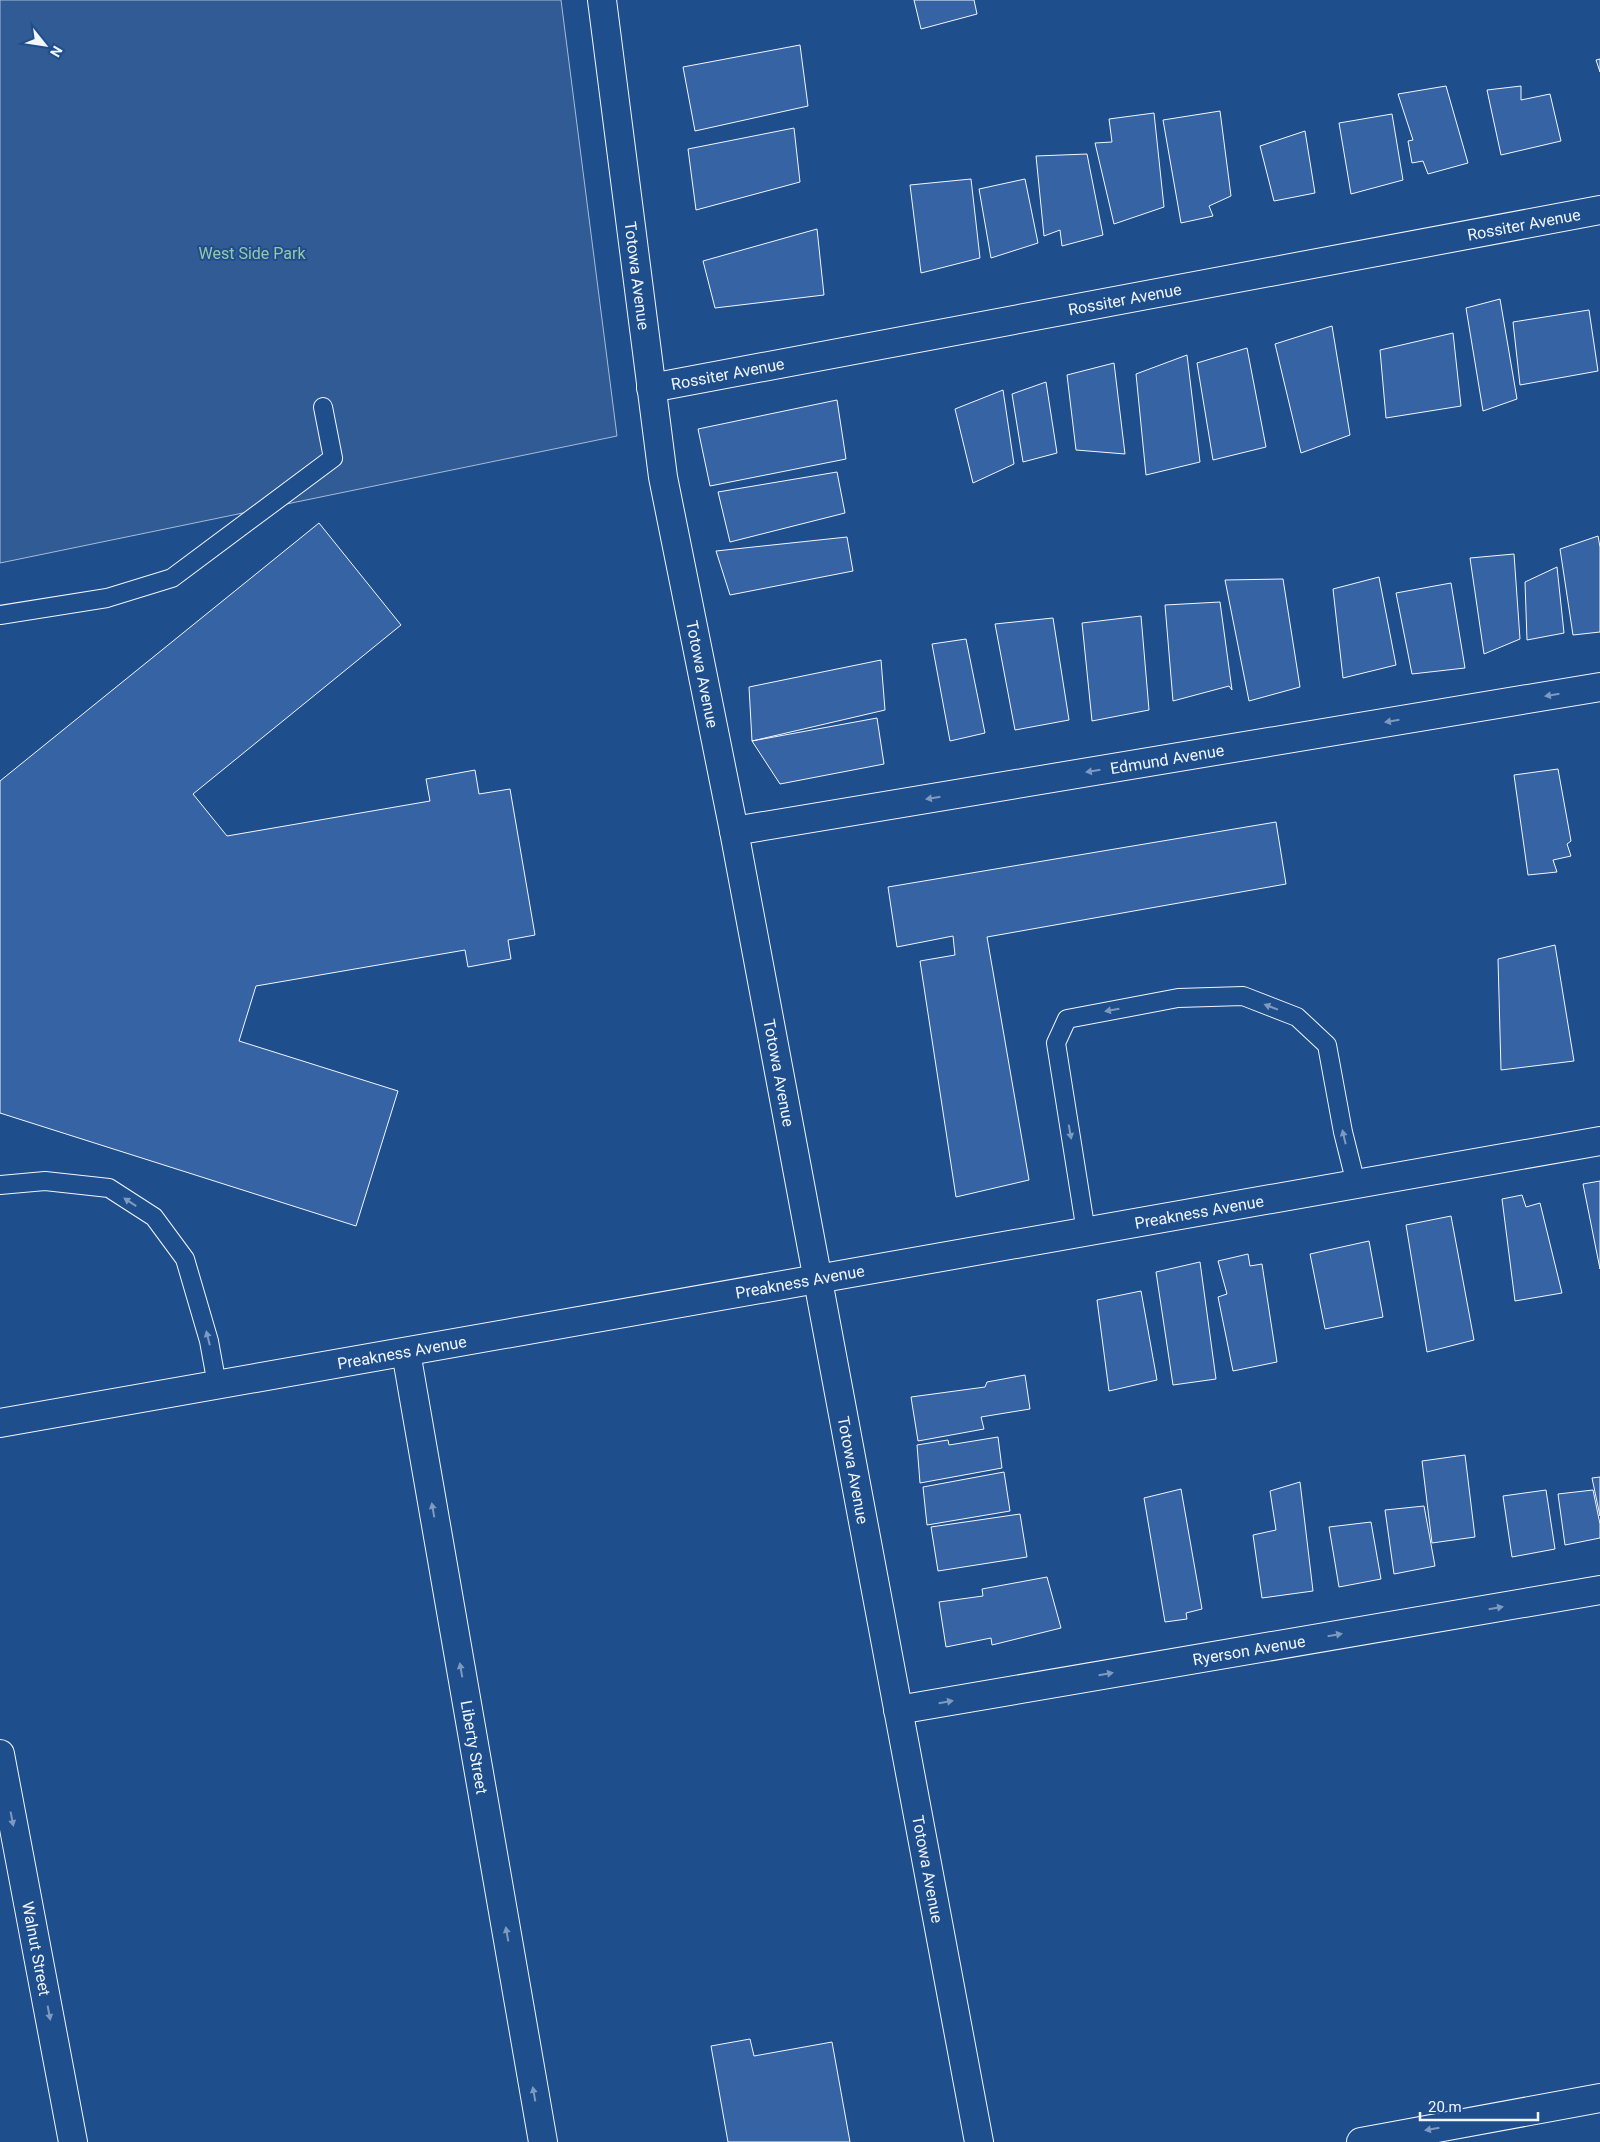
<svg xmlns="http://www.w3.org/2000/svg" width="1600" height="2142" font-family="Roboto,sans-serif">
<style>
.built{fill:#305b95;stroke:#a8bbd7}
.building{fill:#3563a3;stroke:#f2f6ff}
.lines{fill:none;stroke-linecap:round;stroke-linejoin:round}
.service-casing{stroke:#f2f6ff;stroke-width:20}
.minor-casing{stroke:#f2f6ff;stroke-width:30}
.tertiary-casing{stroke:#f2f6ff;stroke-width:30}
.service{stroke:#1f4e8c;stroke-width:18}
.minor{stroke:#1f4e8c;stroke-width:28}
.tertiary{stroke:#1f4e8c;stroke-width:28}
.oneway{fill:#7e9ac0}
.labels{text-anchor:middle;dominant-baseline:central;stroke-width:4;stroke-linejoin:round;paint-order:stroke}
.street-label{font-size:16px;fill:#f2f6ff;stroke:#1f4e8c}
.park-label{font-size:16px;fill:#97c8a6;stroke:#1f4e8c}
</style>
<rect width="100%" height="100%" fill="#1f4e8c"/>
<path class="built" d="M 0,0 L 561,0 L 617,436 L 0,563 Z"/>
<path class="building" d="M 914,0 L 974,0 L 977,14 L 921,29 Z
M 800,45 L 808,106 L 695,131 L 683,67 Z
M 1600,59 L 1600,72 L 1596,60 Z
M 1446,86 L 1468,163 L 1428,174 L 1423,161 L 1412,163 L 1408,141 L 1413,140 L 1398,94 Z
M 1521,86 L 1521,100 L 1550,94 L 1561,141 L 1501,155 L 1487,90 Z
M 1220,111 L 1231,196 L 1209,206 L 1213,216 L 1181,223 L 1163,120 Z
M 1154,113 L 1164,207 L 1114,224 L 1095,143 L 1112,142 L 1109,119 Z
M 1392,114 L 1403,180 L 1351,194 L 1339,123 Z
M 794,128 L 800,182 L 696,210 L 688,149 Z
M 1305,131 L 1315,193 L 1274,201 L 1260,146 Z
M 1087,154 L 1103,235 L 1062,246 L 1060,230 L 1044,236 L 1036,156 Z
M 971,179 L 980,258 L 921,273 L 910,185 Z
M 1025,179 L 1038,243 L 991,258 L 979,189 Z
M 817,229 L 824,295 L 715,308 L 703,261 Z
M 1500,299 L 1517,399 L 1483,411 L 1466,308 Z
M 1589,310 L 1598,371 L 1520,385 L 1513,322 Z
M 1332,326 L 1350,435 L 1301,453 L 1275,344 Z
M 1453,333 L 1461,406 L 1386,418 L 1380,350 Z
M 1247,348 L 1266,447 L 1213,460 L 1197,363 Z
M 1187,355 L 1200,462 L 1146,475 L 1136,374 Z
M 1114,363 L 1125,454 L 1076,450 L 1067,375 Z
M 1046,382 L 1057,453 L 1023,462 L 1012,394 Z
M 1003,390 L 1014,464 L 973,483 L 955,409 Z
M 837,400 L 846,459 L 710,486 L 698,429 Z
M 837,472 L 845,513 L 730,542 L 718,492 Z
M 319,523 L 401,625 L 193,794 L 227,836 L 430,801 L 426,779 L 475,770 L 479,794 L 510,789 L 535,935 L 508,940 L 511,959 L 468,967 L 465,950 L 256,986 L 239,1041 L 398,1091 L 356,1226 L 0,1113 L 0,781 Z
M 1598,536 L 1600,547 L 1600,632 L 1573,635 L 1560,549 Z
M 847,537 L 853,571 L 730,595 L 716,551 Z
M 1514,554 L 1520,639 L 1484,654 L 1470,558 Z
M 1557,567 L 1564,633 L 1527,640 L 1525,582 Z
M 1379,577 L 1396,665 L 1343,678 L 1333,589 Z
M 1283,579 L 1300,687 L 1249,701 L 1225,580 Z
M 1451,583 L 1465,668 L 1412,674 L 1396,593 Z
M 1220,602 L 1232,690 L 1229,686 L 1173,701 L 1165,605 Z
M 1141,616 L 1149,710 L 1092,721 L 1082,623 Z
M 1053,618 L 1069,720 L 1015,730 L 995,624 Z
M 966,639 L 985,733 L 950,741 L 932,644 Z
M 881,660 L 885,710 L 752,741 L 749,687 Z
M 877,718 L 884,764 L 780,784 L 752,741 Z
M 1558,769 L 1571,841 L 1567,844 L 1571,856 L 1553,860 L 1557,872 L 1528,875 L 1514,775 Z
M 1276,822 L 1286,884 L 987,937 L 1029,1180 L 956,1197 L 920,961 L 955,955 L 953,936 L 897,947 L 888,887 Z
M 1555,945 L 1574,1061 L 1501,1070 L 1498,959 Z
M 1600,1181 L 1600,1269 L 1583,1184 Z
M 1522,1195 L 1526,1207 L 1540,1203 L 1562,1293 L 1515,1301 L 1502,1199 Z
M 1451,1216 L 1474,1340 L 1427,1352 L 1406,1225 Z
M 1369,1241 L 1383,1317 L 1325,1329 L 1310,1254 Z
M 1248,1254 L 1250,1266 L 1262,1264 L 1277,1362 L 1233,1371 L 1218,1297 L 1227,1294 L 1218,1261 Z
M 1200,1262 L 1216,1379 L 1173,1385 L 1156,1272 Z
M 1141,1291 L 1157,1380 L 1109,1391 L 1097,1300 Z
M 1025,1375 L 1030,1409 L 981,1417 L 984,1429 L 918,1441 L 911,1397 L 985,1387 L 987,1382 Z
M 998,1437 L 1002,1468 L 920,1483 L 917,1445 L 948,1440 L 949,1445 Z
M 1465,1455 L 1475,1537 L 1432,1543 L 1422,1461 Z
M 1004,1472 L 1010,1511 L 927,1525 L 923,1487 Z
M 1600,1477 L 1600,1516 L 1592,1478 Z
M 1300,1482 L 1313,1591 L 1262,1598 L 1253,1535 L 1276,1530 L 1270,1491 Z
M 1181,1489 L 1202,1609 L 1186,1613 L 1187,1619 L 1165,1622 L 1144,1498 Z
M 1546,1490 L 1555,1549 L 1512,1557 L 1503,1496 Z
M 1593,1490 L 1600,1524 L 1600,1538 L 1565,1545 L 1558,1494 Z
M 1424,1506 L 1435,1566 L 1394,1574 L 1385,1510 Z
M 1020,1514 L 1027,1557 L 938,1571 L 931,1527 Z
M 1371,1522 L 1381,1579 L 1339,1587 L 1329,1527 Z
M 1047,1577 L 1061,1628 L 992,1645 L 991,1638 L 946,1647 L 939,1602 L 983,1596 L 982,1589 Z
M 750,2039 L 754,2056 L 832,2042 L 850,2142 L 728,2142 L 711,2046 Z"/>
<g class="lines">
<g class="service-casing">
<path id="service" d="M 0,615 L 107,598 L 172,578 L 333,458 L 323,407
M 0,1185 L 45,1181 L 109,1188 L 154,1217 L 185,1259 L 209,1341 L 217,1385
M 1086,1232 L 1056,1043 L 1067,1019 L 1178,998 L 1243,996 L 1297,1017 L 1327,1045 L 1343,1132 L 1356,1184"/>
</g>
<g class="minor-casing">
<g id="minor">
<path id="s1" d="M 651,388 L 1600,210"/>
<path id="s2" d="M 734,831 L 1600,687"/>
<path id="s3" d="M 406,1352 L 543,2142"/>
<path id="s4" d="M 0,1423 L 817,1279"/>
<path id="s5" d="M 898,1710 L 1600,1590"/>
<path id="s6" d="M 0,1754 L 73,2142"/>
<path d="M 1361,2142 L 1600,2098"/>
</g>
</g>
<g class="tertiary-casing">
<g id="tertiary">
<path id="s7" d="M 602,0 L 663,477 L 734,831 L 979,2142"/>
<path id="s8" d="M 817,1279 L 1600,1141"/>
</g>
</g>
<use href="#service" class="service"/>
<use href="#minor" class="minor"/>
<use href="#tertiary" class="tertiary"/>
</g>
<defs><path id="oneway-solid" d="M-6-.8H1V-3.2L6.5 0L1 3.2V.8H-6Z" transform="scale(1.25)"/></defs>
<g class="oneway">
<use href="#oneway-solid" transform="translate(1552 695) rotate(171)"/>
<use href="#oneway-solid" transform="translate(1392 721) rotate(171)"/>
<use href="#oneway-solid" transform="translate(1093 771) rotate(171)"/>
<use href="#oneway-solid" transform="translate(933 798) rotate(171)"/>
<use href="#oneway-solid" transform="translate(1271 1007) rotate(-159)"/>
<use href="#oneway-solid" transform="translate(1112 1010) rotate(170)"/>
<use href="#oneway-solid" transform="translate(1070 1132) rotate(80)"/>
<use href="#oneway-solid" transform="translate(1344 1137) rotate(-103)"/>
<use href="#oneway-solid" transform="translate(130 1202) rotate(-147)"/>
<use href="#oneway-solid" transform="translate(208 1338) rotate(-104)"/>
<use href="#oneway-solid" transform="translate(433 1510) rotate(-100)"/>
<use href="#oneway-solid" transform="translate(1496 1608) rotate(-10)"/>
<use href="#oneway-solid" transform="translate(1335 1635) rotate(-10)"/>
<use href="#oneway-solid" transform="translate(461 1670) rotate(-100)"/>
<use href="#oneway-solid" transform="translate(1106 1674) rotate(-10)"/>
<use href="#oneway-solid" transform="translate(946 1702) rotate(-10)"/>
<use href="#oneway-solid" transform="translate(12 1819) rotate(79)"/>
<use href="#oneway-solid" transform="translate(507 1934) rotate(-100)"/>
<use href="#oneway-solid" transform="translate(49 2013) rotate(79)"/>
<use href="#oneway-solid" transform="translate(534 2094) rotate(-100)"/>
<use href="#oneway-solid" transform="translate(1432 2129) rotate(170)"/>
</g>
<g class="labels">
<g class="street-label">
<text stroke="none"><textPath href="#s1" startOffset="888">Rossiter Avenue</textPath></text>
<text stroke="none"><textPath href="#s7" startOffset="278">Totowa Avenue</textPath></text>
<text stroke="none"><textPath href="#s1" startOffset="482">Rossiter Avenue</textPath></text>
<text stroke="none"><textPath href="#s1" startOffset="78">Rossiter Avenue</textPath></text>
<text stroke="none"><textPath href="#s7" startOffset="682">Totowa Avenue</textPath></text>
<text stroke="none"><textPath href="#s2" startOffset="439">Edmund Avenue</textPath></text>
<text stroke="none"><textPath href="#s7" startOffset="1088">Totowa Avenue</textPath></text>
<text stroke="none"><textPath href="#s8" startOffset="388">Preakness Avenue</textPath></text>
<text transform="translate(800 1282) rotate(-10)">Preakness Avenue</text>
<text stroke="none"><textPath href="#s4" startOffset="408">Preakness Avenue</textPath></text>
<text stroke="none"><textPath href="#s7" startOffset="1492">Totowa Avenue</textPath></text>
<text stroke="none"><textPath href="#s5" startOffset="356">Ryerson Avenue</textPath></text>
<text stroke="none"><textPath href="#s3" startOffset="401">Liberty Street</textPath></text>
<text stroke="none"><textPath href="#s7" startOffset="1898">Totowa Avenue</textPath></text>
<text stroke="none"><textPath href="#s6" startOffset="198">Walnut Street</textPath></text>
</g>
<g class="park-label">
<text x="252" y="253">West Side Park</text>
</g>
</g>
<g transform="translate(45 45) rotate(120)" stroke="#1f4e8c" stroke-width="4" paint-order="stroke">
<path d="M0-4L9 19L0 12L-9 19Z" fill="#f2f6ff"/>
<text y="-8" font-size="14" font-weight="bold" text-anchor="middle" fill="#f2f6ff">N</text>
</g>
<path d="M1420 2112v8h118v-8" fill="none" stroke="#f2f6ff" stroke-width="2.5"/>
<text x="1428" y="2112" font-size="15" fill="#f2f6ff" stroke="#1f4e8c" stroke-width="4" paint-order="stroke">20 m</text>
</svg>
